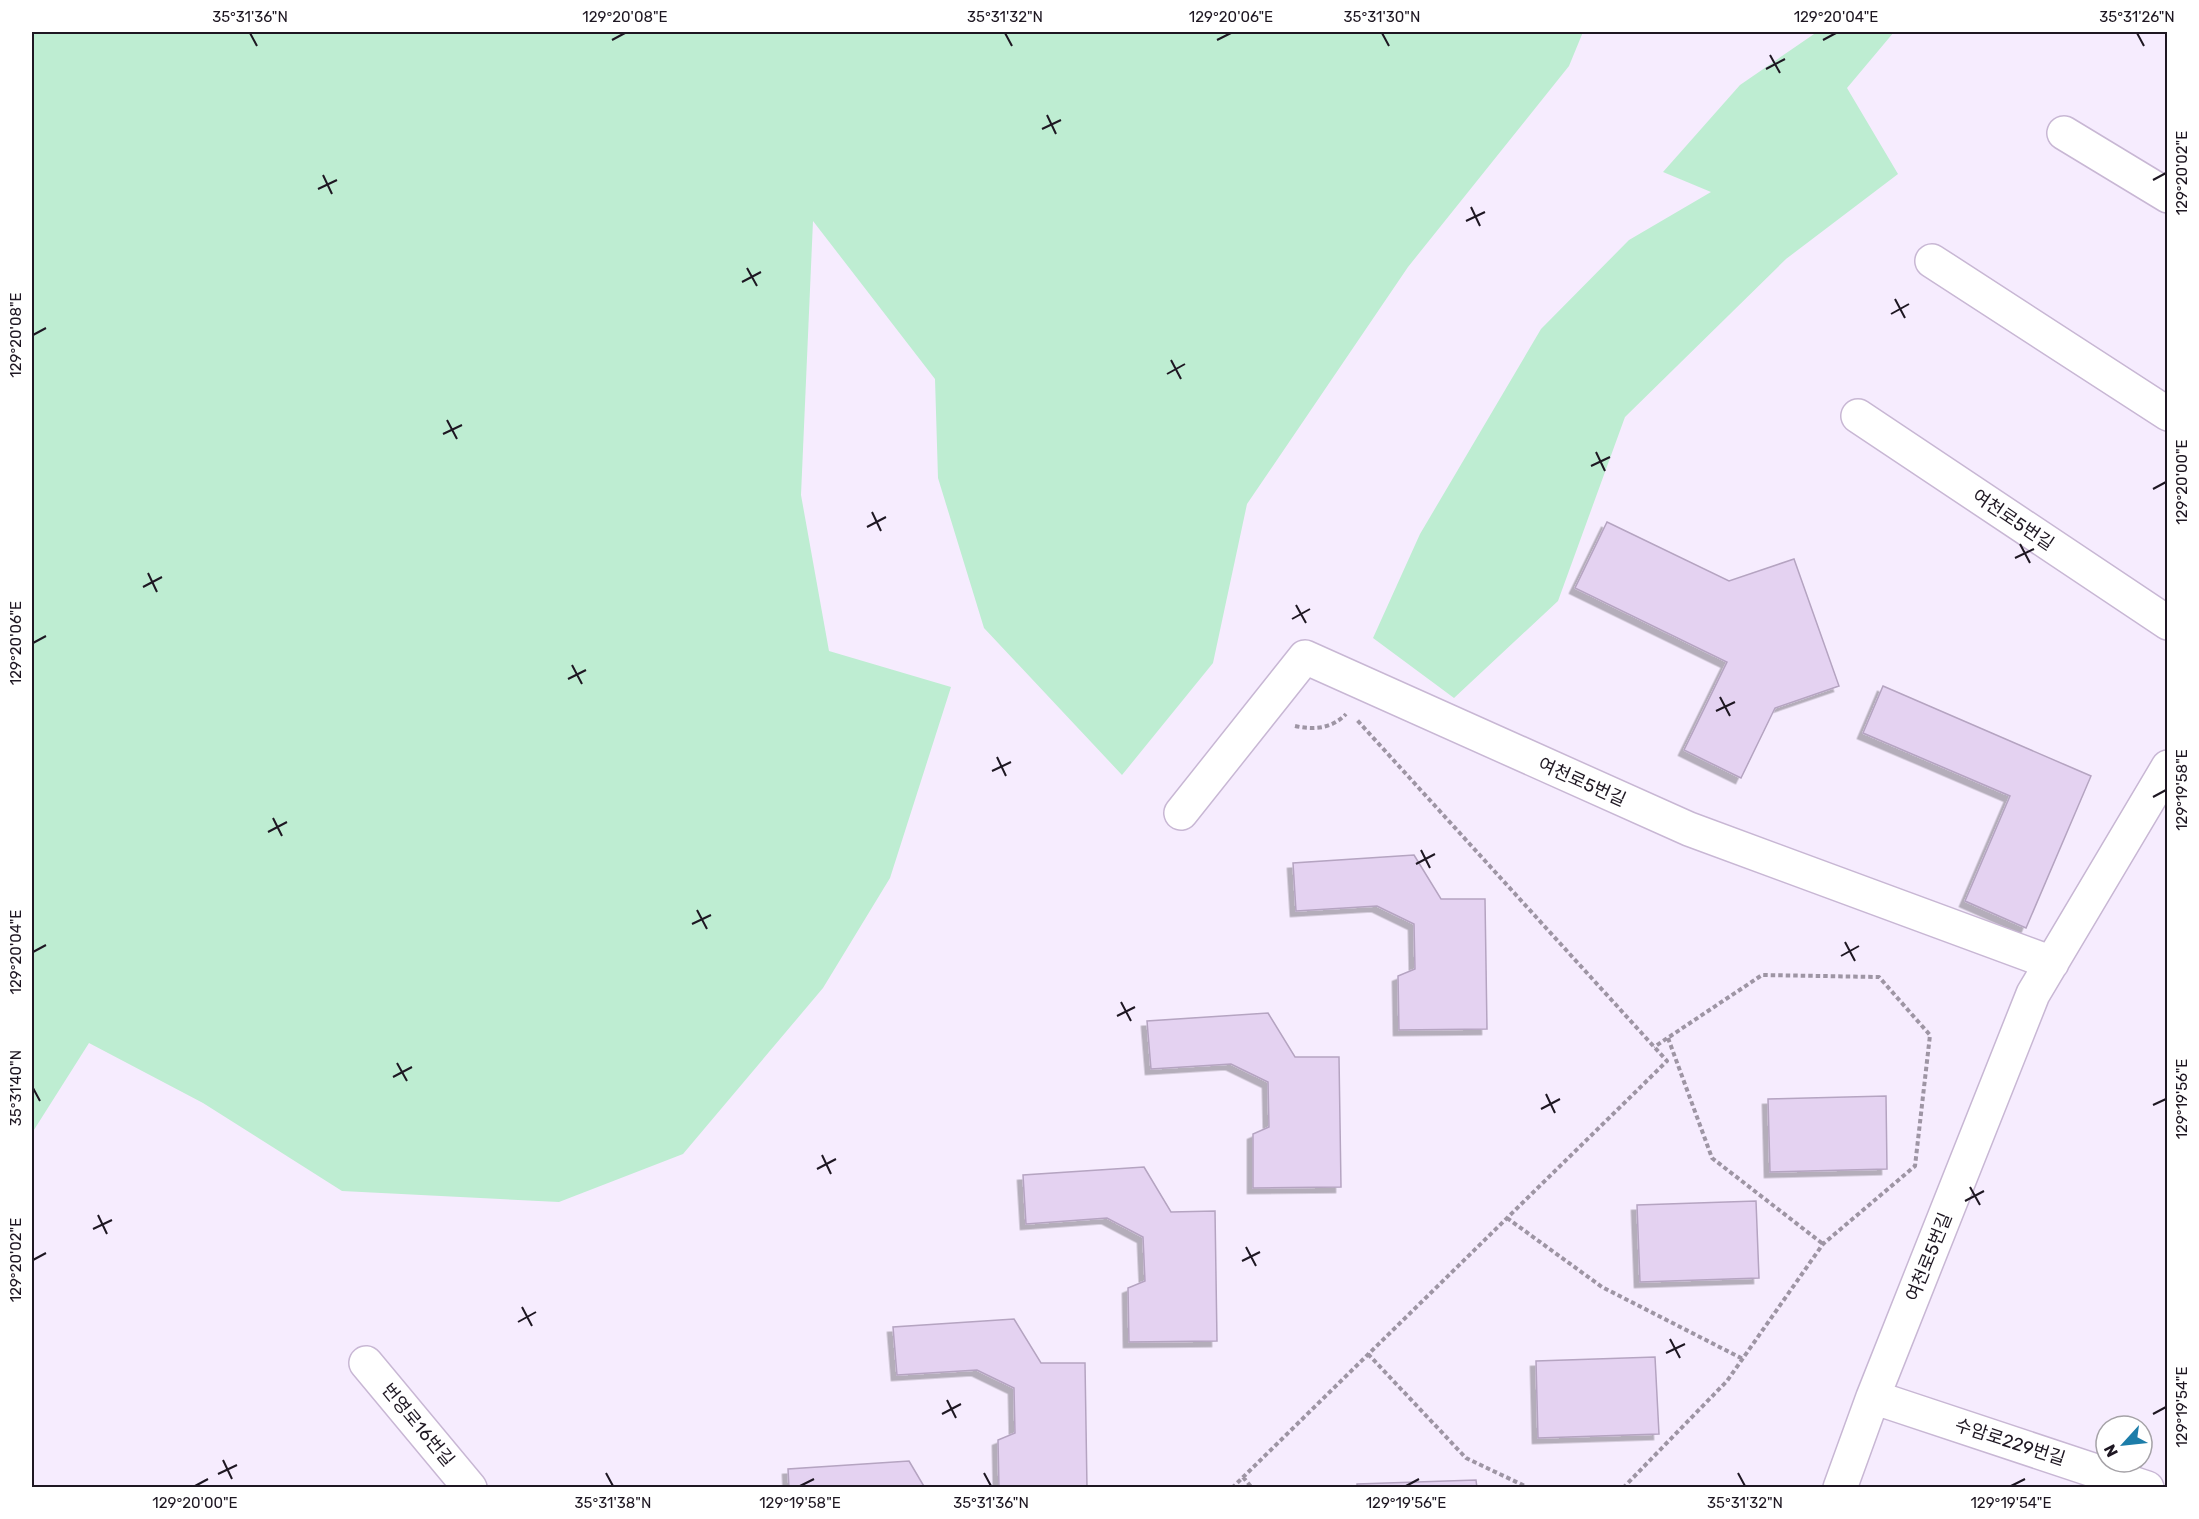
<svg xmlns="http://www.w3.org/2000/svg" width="2199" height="1519" font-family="Rubik,'Noto Sans KR',sans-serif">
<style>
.green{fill:#beedd2}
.building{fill:#e4d2f1;stroke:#b5a4c1;stroke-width:1.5;filter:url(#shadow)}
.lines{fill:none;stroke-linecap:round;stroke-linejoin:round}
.minor-casing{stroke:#c8b7d4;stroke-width:36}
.path{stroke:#9e95a4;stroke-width:4;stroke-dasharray:4.5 3;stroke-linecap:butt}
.minor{stroke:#fff;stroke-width:33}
.ticks{fill:none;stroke:#1e1722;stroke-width:2}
.labels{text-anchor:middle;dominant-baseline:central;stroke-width:4.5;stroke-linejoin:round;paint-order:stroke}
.street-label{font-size:18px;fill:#1e1722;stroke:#fff}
.neatline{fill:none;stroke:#1e1722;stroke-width:2}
.ticks-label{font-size:15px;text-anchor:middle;fill:#1e1722}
</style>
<defs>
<filter id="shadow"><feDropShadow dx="-5.5" dy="5.5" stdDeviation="0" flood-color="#0004"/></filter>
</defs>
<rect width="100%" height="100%" fill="#f6ecfe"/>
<path class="green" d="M 32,32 L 1583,32 L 1569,66 L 1408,267 L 1247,504 L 1213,663 L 1122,775 L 984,628 L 938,478 L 935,379 L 813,221 L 801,495 L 829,651 L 951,687 L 890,878 L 823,988 L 683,1154 L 559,1202 L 342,1191 L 203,1103 L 89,1043 L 32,1133 Z
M 1817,32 L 1894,32 L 1847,88 L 1898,174 L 1786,259 L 1625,417 L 1558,601 L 1454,698 L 1373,638 L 1420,534 L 1541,329 L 1629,240 L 1711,192 L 1663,172 L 1740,85 Z"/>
<path class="building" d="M 1607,522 L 1729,581 L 1794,559 L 1839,686 L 1775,708 L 1741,778 L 1684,750 L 1727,662 L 1575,588 Z
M 1883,686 L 2091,776 L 2026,928 L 1965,901 L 2010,796 L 1863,733 Z
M 1414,855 L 1441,899 L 1485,899 L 1487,1029 L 1399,1030 L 1398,976 L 1415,969 L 1414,924 L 1377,906 L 1296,911 L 1293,863 Z
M 1268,1013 L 1295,1057 L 1339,1057 L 1341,1187 L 1253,1188 L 1253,1134 L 1269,1127 L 1268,1082 L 1231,1064 L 1151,1069 L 1147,1021 Z
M 1886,1096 L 1887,1169 L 1770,1172 L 1768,1099 Z
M 1144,1167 L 1171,1212 L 1215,1211 L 1217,1341 L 1129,1342 L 1128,1288 L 1145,1281 L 1143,1237 L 1107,1218 L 1026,1224 L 1023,1175 Z
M 1756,1201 L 1759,1278 L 1640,1282 L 1637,1205 Z
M 1014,1319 L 1041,1363 L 1085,1363 L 1087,1488 L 999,1488 L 998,1440 L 1015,1433 L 1014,1388 L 977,1370 L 897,1375 L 893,1327 Z
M 1655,1357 L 1659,1434 L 1538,1438 L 1536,1361 Z
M 909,1461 L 925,1488 L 789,1488 L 788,1469 Z
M 1476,1480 L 1477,1488 L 1357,1488 L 1357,1484 Z"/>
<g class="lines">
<g class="minor-casing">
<path id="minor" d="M 2064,133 L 2168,196
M 1932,261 L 2168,414
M 1858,416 L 2168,623
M 1181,813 L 1305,657 L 1689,829 L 2052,963
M 366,1363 L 470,1488
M 1873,1397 L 2147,1488
M 1840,1488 L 1873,1397 L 2033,994 L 2168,767"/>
</g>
<path class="path" d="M 1295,726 C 1313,730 1332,729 1346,714
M 1668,1038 L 1712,1158 L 1823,1244
M 1507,1218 L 1602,1287 L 1743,1359
M 1368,1354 L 1466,1458 L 1529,1488
M 1243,1477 L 1252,1488
M 1232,1488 L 1667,1061 L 1357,720
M 1623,1488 L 1727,1381 L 1823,1244 L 1915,1166 L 1930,1035 L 1879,977 L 1762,975 L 1654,1047"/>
<use href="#minor" class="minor"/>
</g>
<path class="ticks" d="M 250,33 L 257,46M 1005,33 L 1012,46M 1382,33 L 1389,46M 2137,33 L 2144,46M 612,40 L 625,33M 1217,40 L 1231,33M 1823,40 L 1836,33M 1770,55 L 1780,73M 1766,69 L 1785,59M 1047,115 L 1056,134M 1042,129 L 1061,120M 323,175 L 332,194M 2153,180 L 2166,173M 318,189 L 337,180M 1471,207 L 1480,226M 1466,221 L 1485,212M 747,268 L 757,286M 742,282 L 761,272M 1895,299 L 1905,318M 1891,314 L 1909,304M 33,335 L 46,328M 1171,360 L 1181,379M 1167,374 L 1185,364M 447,420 L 457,439M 443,434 L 462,425M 1596,452 L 1605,471M 1591,466 L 1610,457M 2153,489 L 2166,482M 872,512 L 881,531M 867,527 L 886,517M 2020,544 L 2030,563M 2015,558 L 2034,549M 148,573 L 157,592M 143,587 L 162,577M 1296,605 L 1306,623M 1292,619 L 1310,609M 33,643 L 46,636M 572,665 L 582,684M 568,679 L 586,670M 1720,697 L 1730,716M 1716,711 L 1735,702M 997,757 L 1006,776M 992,771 L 1011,762M 2153,797 L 2166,790M 273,818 L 282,836M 268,832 L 287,822M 1421,850 L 1430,868M 1416,864 L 1435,854M 697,910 L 707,929M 692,924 L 711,915M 1845,942 L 1855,961M 33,952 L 46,945M 1841,956 L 1859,946M 1121,1002 L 1131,1021M 1117,1016 L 1135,1007M 397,1063 L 407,1081M 393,1077 L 412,1067M 33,1088 L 40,1101M 1546,1094 L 1555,1113M 2153,1105 L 2166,1099M 1541,1109 L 1560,1099M 822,1155 L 831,1174M 817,1169 L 836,1159M 1970,1187 L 1980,1205M 1965,1201 L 1984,1191M 98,1215 L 107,1234M 93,1229 L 112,1220M 1246,1247 L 1256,1266M 33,1260 L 46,1253M 1242,1261 L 1260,1252M 522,1307 L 532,1326M 518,1322 L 536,1312M 1670,1339 L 1680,1358M 1666,1353 L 1685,1344M 947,1400 L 956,1418M 942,1414 L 961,1404M 2153,1414 L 2166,1407M 223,1460 L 232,1479M 606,1473 L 613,1486M 984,1473 L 991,1486M 1738,1473 L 1745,1486M 218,1474 L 237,1465M 195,1486 L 208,1479M 800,1486 L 814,1479M 1406,1486 L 1419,1479M 2011,1486 L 2025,1479"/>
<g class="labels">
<g class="street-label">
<text transform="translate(2013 520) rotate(34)">여천로5번길</text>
<text transform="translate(1582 782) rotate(24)">여천로5번길</text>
<text transform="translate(1929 1257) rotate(-68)">여천로5번길</text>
<text transform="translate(418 1425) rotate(50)">번영로16번길</text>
<text transform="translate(2010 1442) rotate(18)">수암로229번길</text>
</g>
</g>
<rect width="2199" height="1519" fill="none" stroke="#ffffff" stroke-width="66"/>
<g transform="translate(2124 1444) rotate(243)"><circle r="28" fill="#ffffff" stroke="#a5a2a7" stroke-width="1.5"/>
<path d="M0-4.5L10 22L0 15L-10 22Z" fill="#1d7da9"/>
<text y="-9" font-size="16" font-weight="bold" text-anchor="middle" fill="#1e1722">N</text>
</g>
<rect x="33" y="33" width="2133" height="1453" class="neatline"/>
<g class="ticks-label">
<text x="250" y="22">35°31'36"N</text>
<text x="625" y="22">129°20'08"E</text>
<text x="1005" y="22">35°31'32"N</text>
<text x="1231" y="22">129°20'06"E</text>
<text x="1382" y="22">35°31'30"N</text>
<text x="1836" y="22">129°20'04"E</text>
<text x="2137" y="22">35°31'26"N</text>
<text transform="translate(2182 173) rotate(-90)" y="5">129°20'02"E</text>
<text transform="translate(16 335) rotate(-90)" y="5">129°20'08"E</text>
<text transform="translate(2182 482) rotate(-90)" y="5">129°20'00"E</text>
<text transform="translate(16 643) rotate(-90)" y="5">129°20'06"E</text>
<text transform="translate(2182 790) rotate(-90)" y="5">129°19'58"E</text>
<text transform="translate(16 952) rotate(-90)" y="5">129°20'04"E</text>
<text transform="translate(16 1088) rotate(-90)" y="5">35°31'40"N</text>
<text transform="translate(2182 1099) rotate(-90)" y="5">129°19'56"E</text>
<text transform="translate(16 1260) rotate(-90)" y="5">129°20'02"E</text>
<text transform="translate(2182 1407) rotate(-90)" y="5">129°19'54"E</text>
<text x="195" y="1508">129°20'00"E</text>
<text x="613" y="1508">35°31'38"N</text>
<text x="800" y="1508">129°19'58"E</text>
<text x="991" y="1508">35°31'36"N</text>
<text x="1406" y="1508">129°19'56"E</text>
<text x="1745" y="1508">35°31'32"N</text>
<text x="2011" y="1508">129°19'54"E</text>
</g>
</svg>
